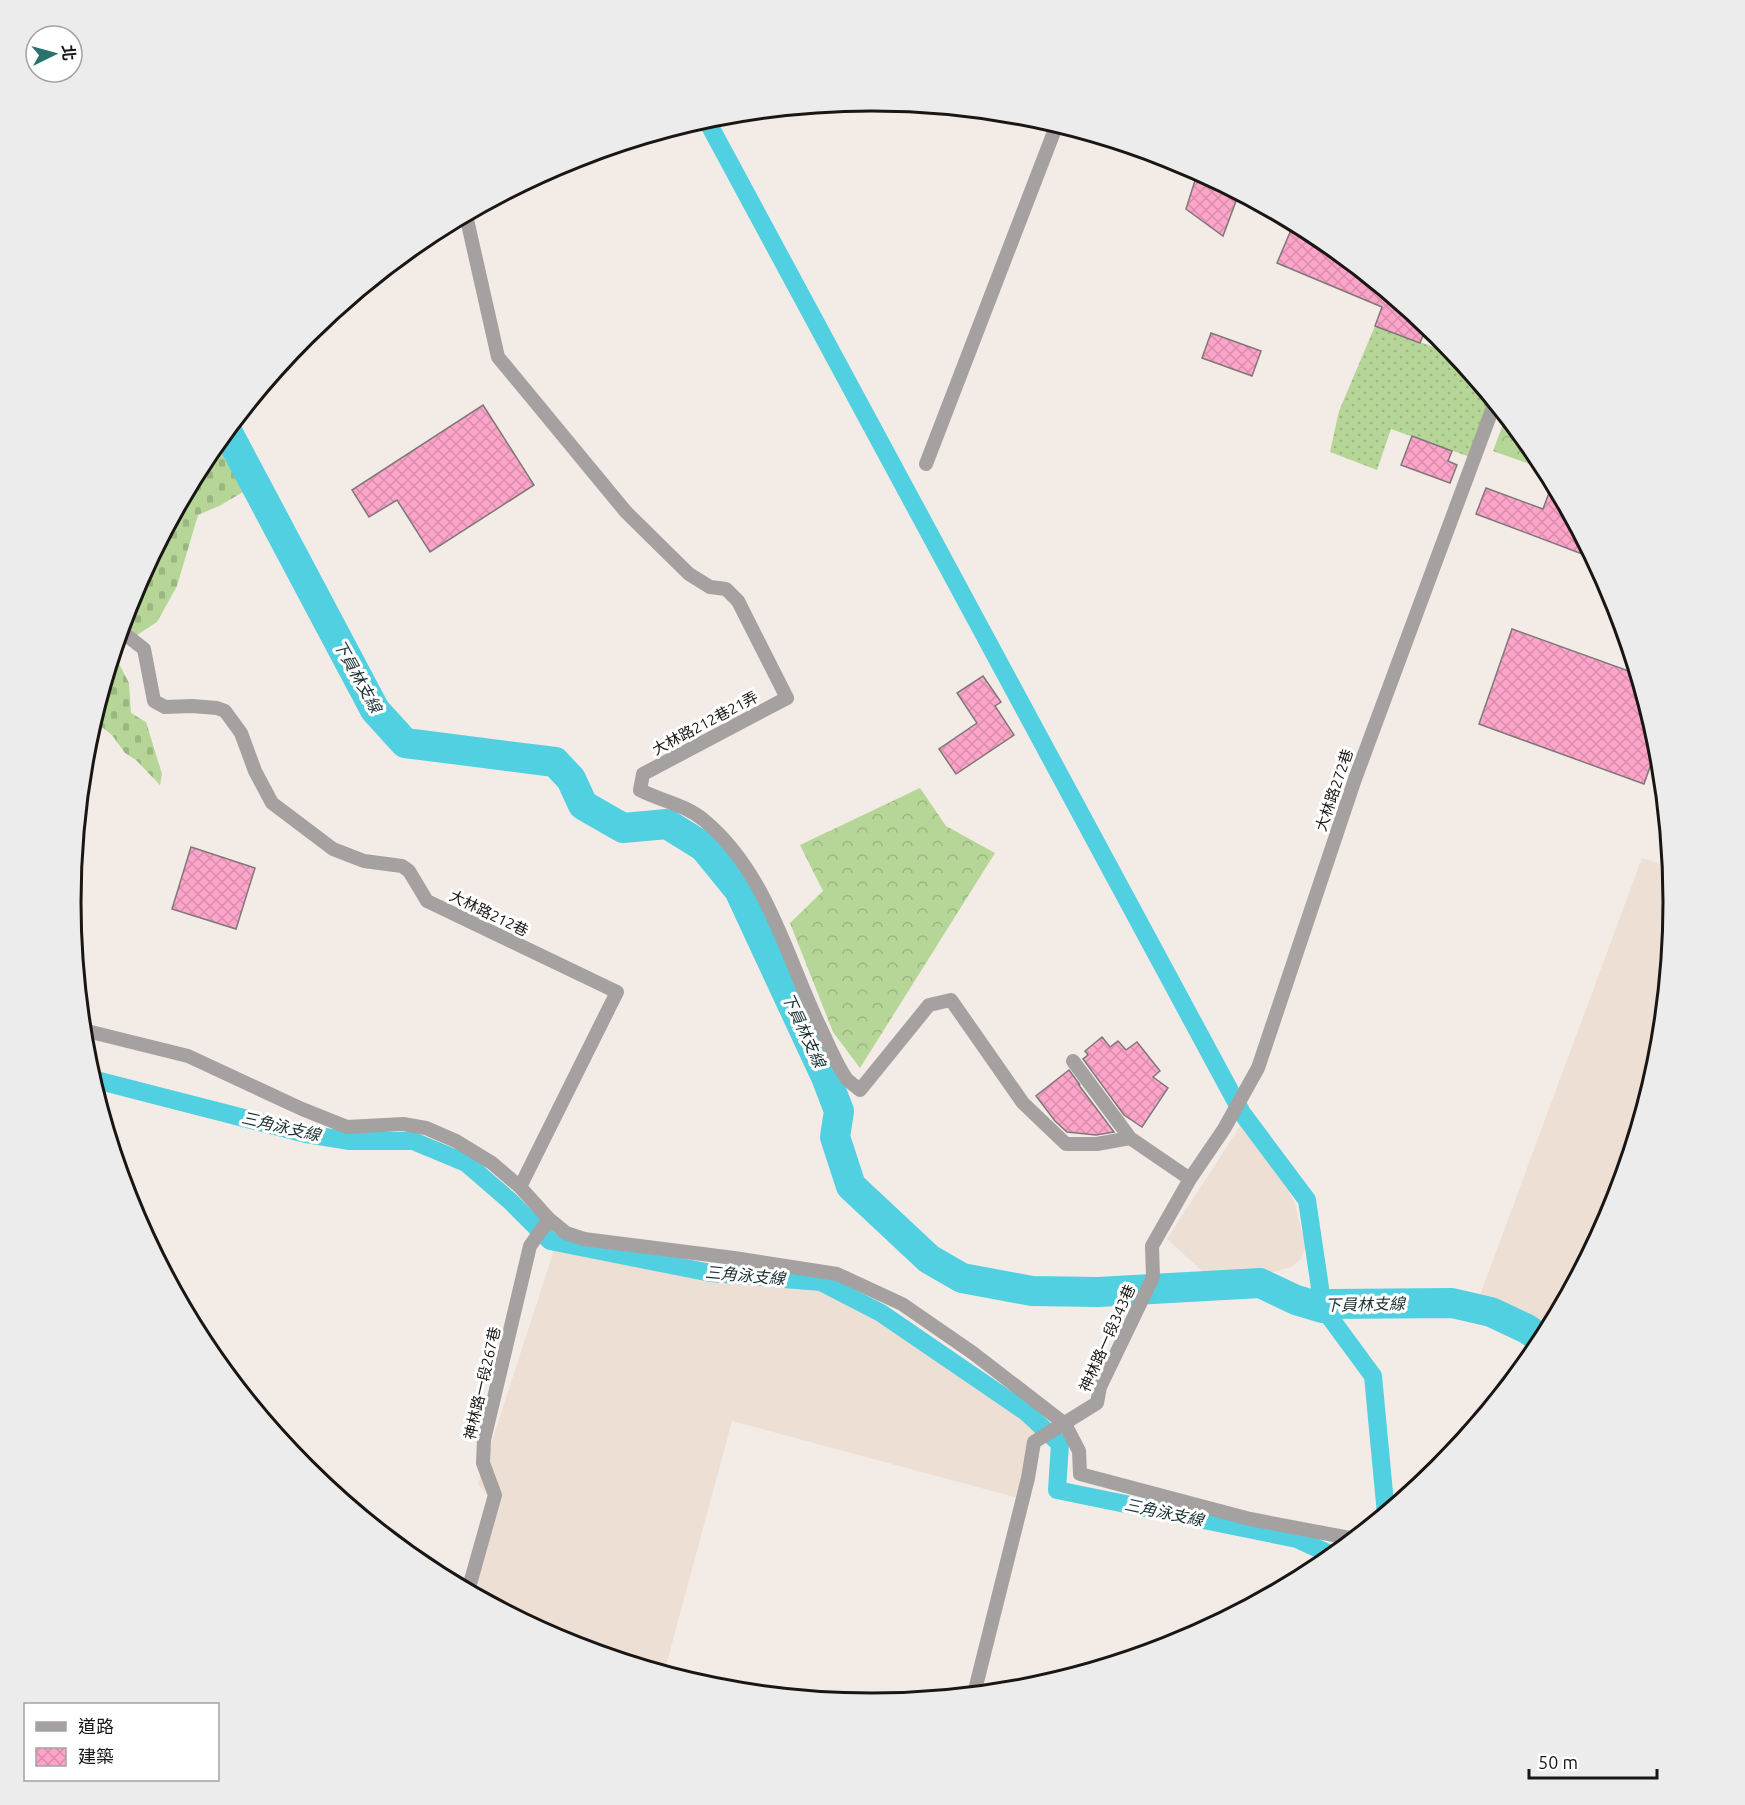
<svg xmlns="http://www.w3.org/2000/svg" width="1745" height="1805" font-family="Ubuntu,'Noto Sans TC',sans-serif">
<style>
.built{fill:#eddfd4}
.forest{fill:url(#forest-crowns)}
.cemetery{fill:url(#cemetery-stones)}
.garden{fill:url(#garden-dots)}
.lines{fill:none;stroke-linecap:round;stroke-linejoin:round}
.canal{stroke:#50d0e0;stroke-width:18}
.river{stroke:#50d0e0;stroke-width:30}
.building{fill:url(#building-cross-hatch);stroke:#80777a;stroke-width:1.5}
.minor{stroke:#a5a1a0;stroke-width:14}
.labels{text-anchor:middle;dominant-baseline:central;stroke-width:6;stroke-linejoin:round;paint-order:stroke}
.street-label{font-size:15px;fill:#191614;stroke:#fff}
.water-label{font-size:16px;font-style:italic;fill:#1a3033;stroke:#fff}
.rim{fill:none;stroke:#191614;stroke-width:3}
</style>
<defs>
<pattern id="forest-crowns" width="20" height="18" patternUnits="userSpaceOnUse" patternTransform="scale(1.5)"><rect width="20" height="18" fill="#b5d697"/><path d="M2 6a3 3 0 1 1 6 0M12 15a3 3 0 1 1 6 0" fill="none" stroke="#9bb781"/></pattern>
<pattern id="cemetery-stones" width="16" height="16" patternUnits="userSpaceOnUse" patternTransform="scale(1.5)"><rect width="16" height="16" fill="#b5d697"/><path d="M2 7V4a2 2 0 0 1 4 0v3zM10 15v-3a2 2 0 0 1 4 0v3z" fill="#9bb781"/></pattern>
<pattern id="garden-dots" width="8" height="8" patternUnits="userSpaceOnUse" patternTransform="scale(1.5)"><rect width="8" height="8" fill="#b5d697"/><path d="M2 2h.1M6 6h.1" fill="none" stroke="#9bb781" stroke-width="1.8" stroke-linecap="round"/></pattern>
<pattern id="building-cross-hatch" width="8" height="8" patternUnits="userSpaceOnUse" patternTransform="scale(1.5)"><rect width="8" height="8" fill="#fda5c9"/><path d="M0 0l8 8M0 8l8-8" fill="none" stroke="#d88dac"/></pattern>
</defs>
<rect width="100%" height="100%" fill="#f3ebe6"/>
<path class="built" d="M 1642,858 L 1671,868 L 1674,903 L 1659,1059 L 1613,1210 L 1547,1334 L 1480,1295 Z
M 1242,1123 L 1276,1170 L 1294,1201 L 1306,1247 L 1300,1260 L 1291,1267 L 1263,1275 L 1210,1278 L 1167,1239 Z
M 555,1247 L 753,1287 L 766,1281 L 843,1294 L 1042,1421 L 1022,1499 L 732,1421 L 664,1673 L 565,1643 L 467,1591 L 494,1504 L 478,1484 Z"/>
<path class="forest" d="M 1506,416 L 1540,457 L 1546,470 L 1493,451 Z
M 920,788 L 946,826 L 995,853 L 860,1068 L 833,1032 L 790,923 L 823,891 L 800,845 Z"/>
<path class="cemetery" d="M 222,437 L 243,492 L 221,505 L 198,515 L 177,586 L 157,622 L 123,644 L 114,654 L 129,683 L 131,713 L 146,722 L 162,774 L 160,785 L 136,760 L 125,753 L 112,735 L 94,721 L 132,595 L 206,457 Z"/>
<path class="garden" d="M 1375,326 L 1456,355 L 1491,398 L 1470,457 L 1391,429 L 1377,470 L 1330,452 L 1339,411 Z"/>
<g class="lines">
<path class="canal" d="M 706,119 L 1242,1113 L 1307,1200 L 1323,1308 L 1373,1376 L 1386,1514
M 92,1079 L 306,1134 L 350,1141 L 413,1141 L 466,1163 L 510,1201 L 550,1241 L 711,1273 L 821,1282 L 881,1313 L 1026,1412 L 1060,1444 L 1057,1490 L 1297,1539 L 1334,1556"/>
<path class="river" d="M 227,431 L 375,710 L 405,743 L 555,762 L 571,779 L 583,805 L 623,828 L 667,824 L 704,847 L 739,890 L 826,1077 L 839,1111 L 835,1137 L 851,1186 L 929,1259 L 962,1278 L 1032,1291 L 1098,1292 L 1260,1283 L 1296,1300 L 1323,1308 L 1331,1304 L 1452,1303 L 1491,1312 L 1527,1329 L 1543,1340"/>
</g>
<path class="building" d="M 1198,171 L 1239,193 L 1223,236 L 1186,209 Z
M 1294,223 L 1318,236 L 1427,325 L 1420,343 L 1375,326 L 1382,307 L 1277,263 Z
M 1211,333 L 1261,351 L 1252,376 L 1202,358 Z
M 483,405 L 534,485 L 430,552 L 397,500 L 369,517 L 352,490 Z
M 1412,436 L 1452,451 L 1448,461 L 1457,465 L 1450,483 L 1401,465 Z
M 1553,482 L 1571,516 L 1593,558 L 1476,514 L 1486,488 L 1543,509 Z
M 1512,629 L 1637,674 L 1658,744 L 1644,784 L 1479,724 Z
M 983,676 L 1001,702 L 995,706 L 1014,735 L 956,774 L 939,749 L 977,723 L 957,693 Z
M 191,847 L 255,868 L 236,929 L 172,909 Z
M 1102,1037 L 1110,1047 L 1118,1041 L 1126,1050 L 1137,1042 L 1160,1071 L 1153,1077 L 1168,1088 L 1142,1127 L 1124,1115 L 1083,1059 L 1088,1055 L 1085,1051 Z
M 1069,1070 L 1080,1085 L 1078,1084 L 1114,1132 L 1096,1135 L 1067,1132 L 1055,1121 L 1036,1096 Z"/>
<g class="lines">
<path class="minor" d="M 466,215 L 498,357 L 626,512 L 689,574 L 710,587 L 726,589 L 738,601 L 787,698 L 643,774 L 640,790 C 661,801 685,804 705,821 C 766,872 786,955 819,1025 C 827,1041 836,1064 846,1078 C 850,1083 856,1086 860,1090 L 929,1005 L 951,1000 L 1023,1103 L 1066,1144 L 1097,1144 L 1130,1138 L 1190,1179
M 926,464 L 1057,124
M 121,631 L 144,649 L 154,701 L 165,707 L 192,706 L 217,708 L 225,711 L 241,733 L 255,771 L 272,803 L 333,849 L 364,861 L 402,866 L 409,871 L 427,901 L 617,992 L 520,1187
M 83,1030 L 188,1056 L 302,1109 L 347,1127 L 403,1124 L 426,1128 L 456,1141 L 492,1163 L 520,1187 L 549,1219 L 566,1233 L 584,1239 L 734,1258 L 837,1274 L 902,1304 L 973,1353 L 1065,1424 L 1079,1451 L 1080,1474 L 1250,1519 L 1355,1539
M 1073,1061 L 1130,1138
M 468,1591 L 495,1495 L 483,1463 L 484,1440 L 530,1246 L 549,1219
M 974,1694 L 1028,1478 L 1034,1442 L 1097,1403 L 1100,1387 L 1153,1277 L 1152,1246 L 1190,1179 L 1224,1129 L 1258,1068 L 1355,779 L 1495,402"/>
</g>
<g class="labels">
<g class="street-label">
<text transform="translate(705 723) rotate(-28)">大林路212巷21弄</text>
<text transform="translate(1334 790) rotate(-71)">大林路272巷</text>
<text transform="translate(489 913) rotate(26)">大林路212巷</text>
<text transform="translate(1107 1338) rotate(-66)">神林路一段343巷</text>
<text transform="translate(482 1383) rotate(-77)">神林路一段267巷</text>
</g>
<g class="water-label">
<text transform="translate(358 676) rotate(61)">下員林支線</text>
<text transform="translate(804 1030) rotate(65)">下員林支線</text>
<text transform="translate(281 1126) rotate(13)">三角泳支線</text>
<text transform="translate(745 1275) rotate(5)">三角泳支線</text>
<text transform="translate(1365 1304) rotate(-1)">下員林支線</text>
<text transform="translate(1164 1512) rotate(12)">三角泳支線</text>
</g>
</g>
<path d="M0 0H1745V1805H0ZM81 902a791 791 0 1 1 1582 0a791 791 0 1 1-1582 0Z" fill="#edecec" fill-rule="evenodd"/>
<path class="rim" d="M81 902a791 791 0 1 1 1582 0a791 791 0 1 1-1582 0Z"/>
<rect x="24" y="1703" width="195" height="78" fill="#ffffff" stroke="#a3a2a1" stroke-width="1.5"/>
<rect x="36" y="1722" width="30" height="9" fill="#a5a1a0" stroke="#a3a2a1" stroke-width="1.5"/>
<text x="78" y="1733" font-size="18" fill="#191614">道路</text>
<rect x="36" y="1748" width="30" height="18" fill="url(#building-cross-hatch)" stroke="#a3a2a1" stroke-width="1.5"/>
<text x="78" y="1763" font-size="18" fill="#191614">建築</text>
<g transform="translate(54 54) rotate(85)"><circle r="28" fill="#ffffff" stroke="#a3a2a1" stroke-width="1.5"/>
<path d="M0-4.5L10 22L0 15L-10 22Z" fill="#2a736c"/>
<text y="-9" font-size="16" font-weight="bold" text-anchor="middle" fill="#191614">北</text>
</g>
<path d="M1529 1769v9h128v-9" fill="none" stroke="#191614" stroke-width="3"/>
<text x="1538" y="1769" font-size="18" fill="#191614" stroke="#ffffff" stroke-width="4.5" paint-order="stroke">50 m</text>
</svg>
